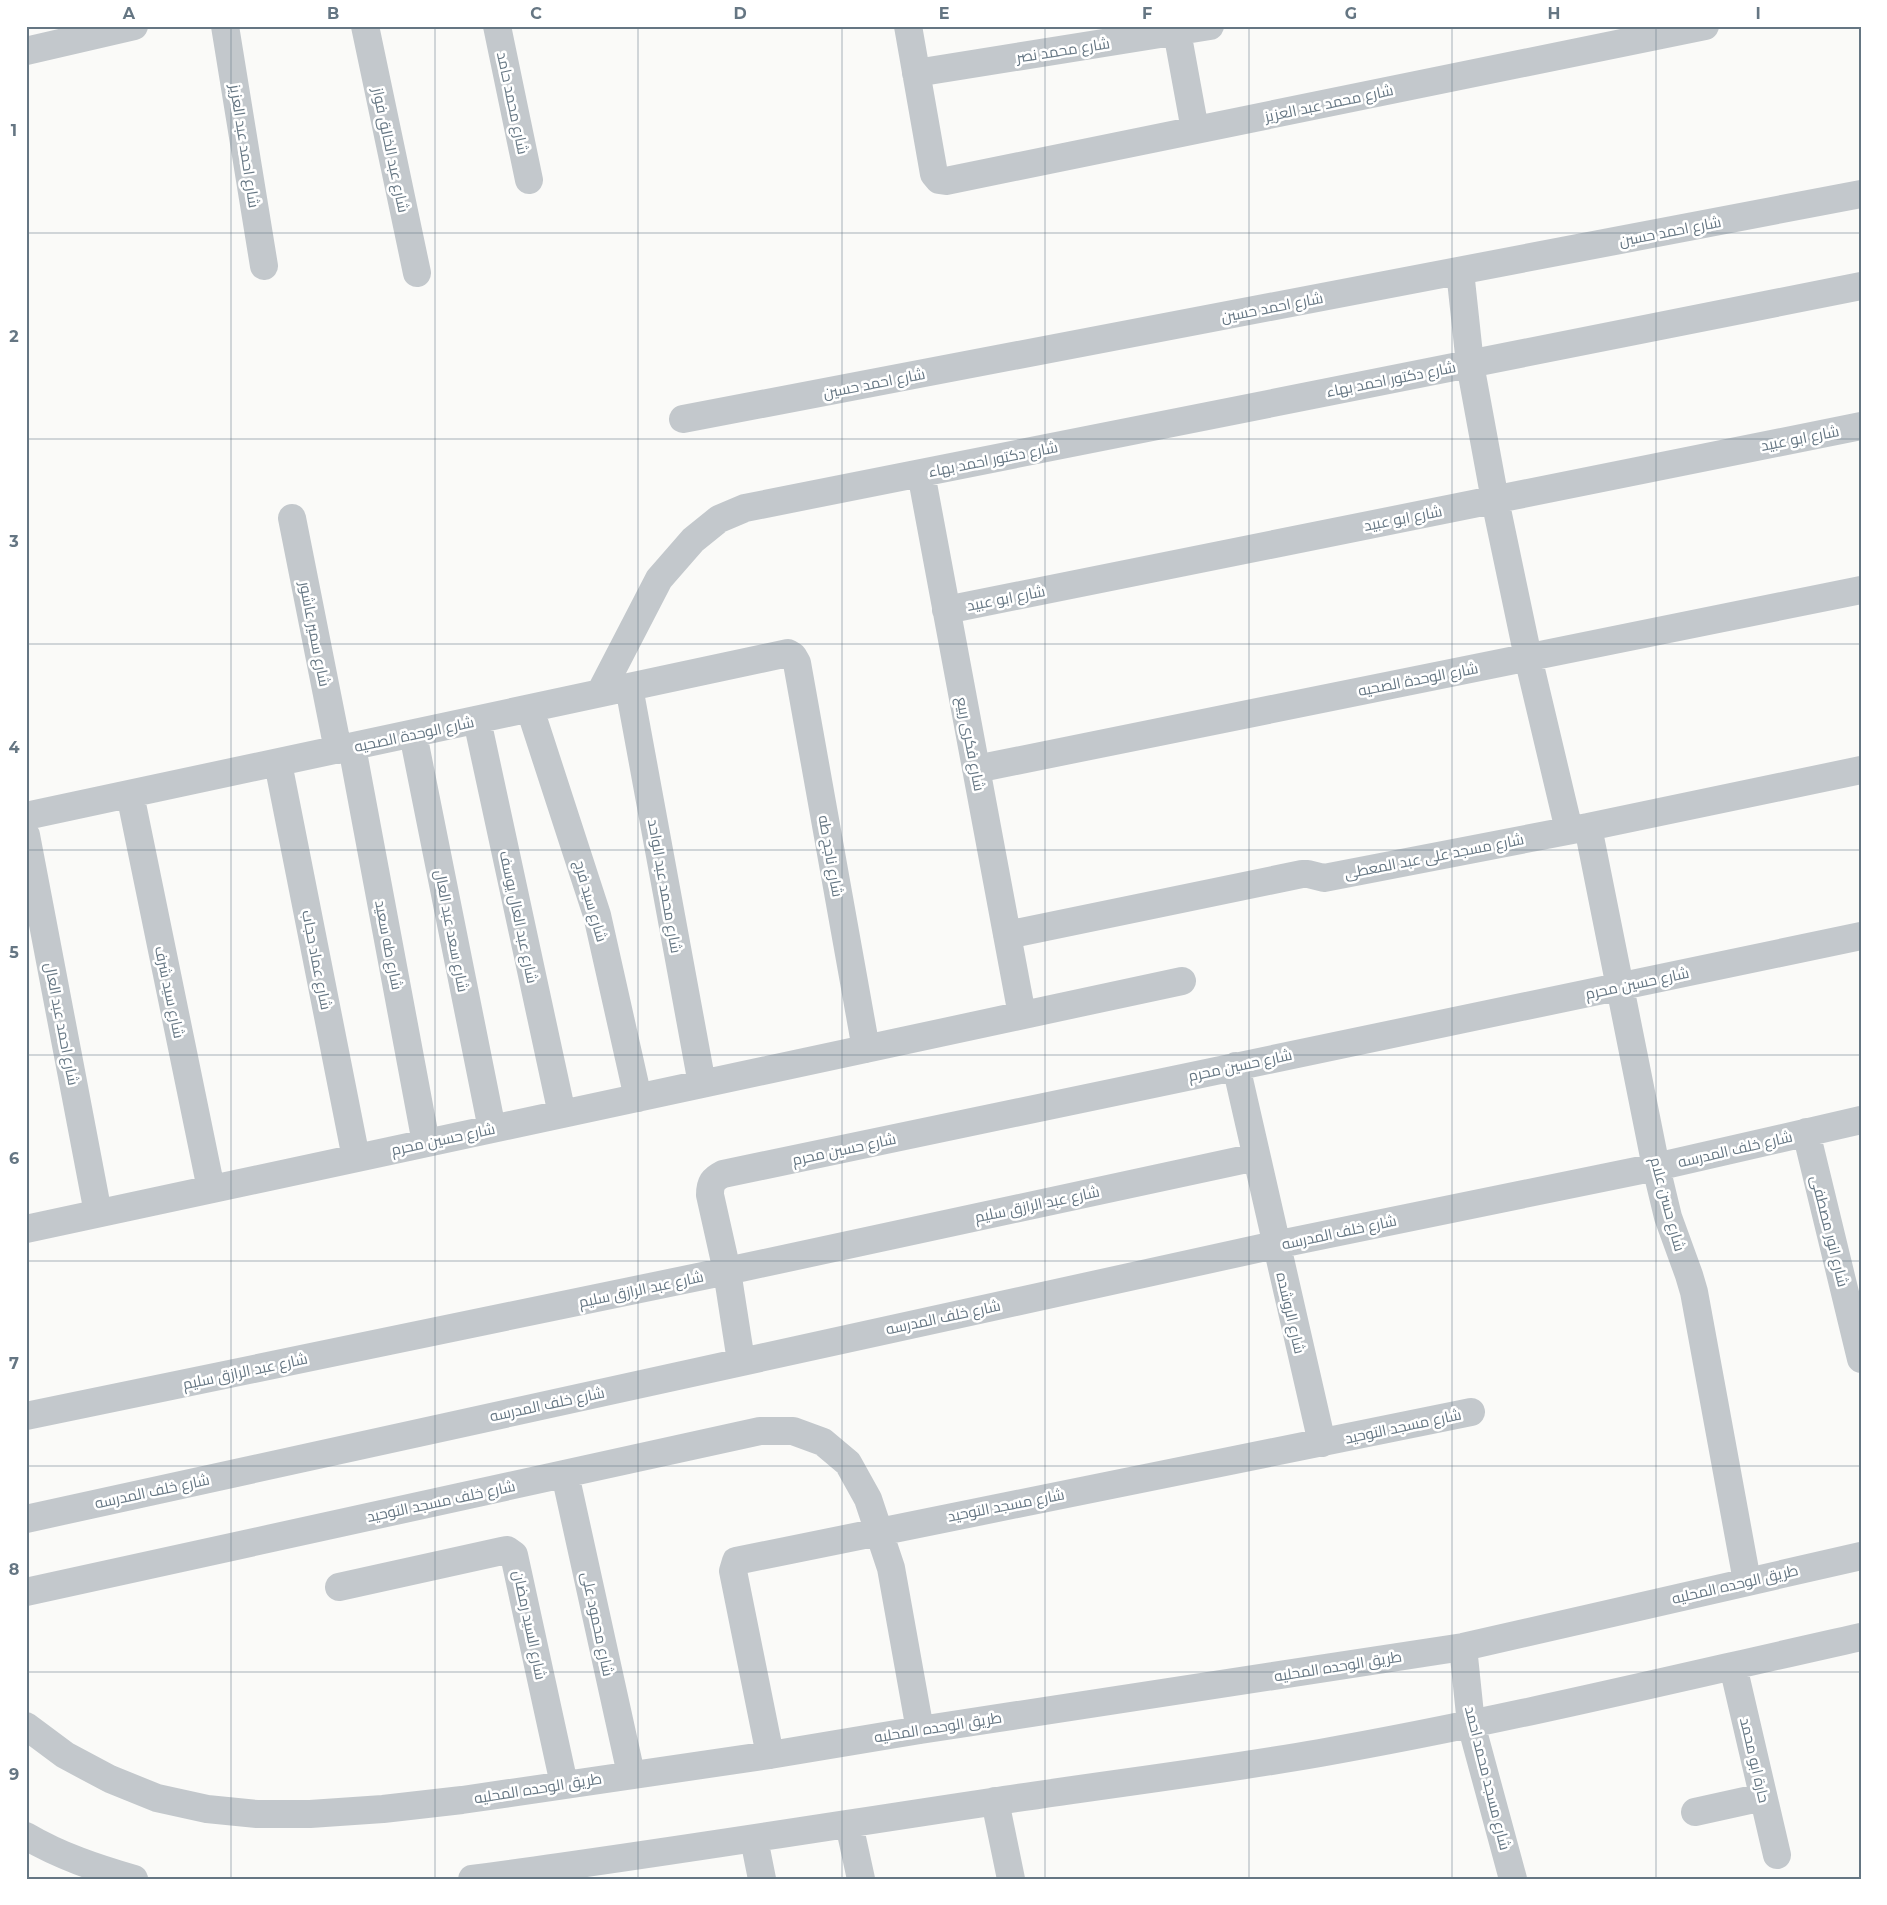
<svg xmlns="http://www.w3.org/2000/svg" width="1887" height="1905" font-family="Montserrat,Cairo,sans-serif">
<style>
.lines{fill:none;stroke-linecap:round;stroke-linejoin:round}
.street{stroke:#c3c8cc;stroke-width:28}
.grid{fill:none;stroke:#657683;stroke-width:1;stroke-opacity:0.55}
.labels{text-anchor:middle;dominant-baseline:central;stroke-width:5;stroke-linejoin:round;paint-order:stroke}
.street-label{font-size:15px;fill:#657683;stroke:#fff}
.neatline{fill:none;stroke:#657683;stroke-width:2}
.grid-label{font-size:16px;text-anchor:middle;font-weight:bold;fill:#657683}
</style>
<rect width="100%" height="100%" fill="#fafaf8"/>
<g class="lines">
<path class="street" d="M 225,26 L 264,266
M 365,26 L 417,273
M 497,26 L 529,180
M 908,26 L 934,174 L 939,180 L 946,181 L 1705,26
M 1176,26 L 1195,130
M 26,51 L 134,26
M 916,73 L 1210,26
M 1460,271 L 1470,364 L 1495,500 L 1528,657 L 1569,830
M 683,419 L 1861,194
M 921,473 L 1022,1015
M 292,518 L 338,750
M 946,610 L 1861,426
M 629,687 L 702,1084
M 600,693 L 659,579 L 693,540 L 719,519 L 745,508 L 1861,286
M 530,709 L 597,915 L 638,1098
M 477,720 L 562,1114
M 413,734 L 492,1129
M 352,747 L 426,1143
M 278,763 L 356,1158
M 976,769 L 1861,590
M 130,794 L 211,1189
M 26,816 L 788,653 L 793,656 L 797,663 L 866,1049
M 1588,827 L 1656,1167 L 1668,1217 L 1689,1275 L 1694,1292 L 1747,1581
M 26,835 L 98,1213
M 1007,935 L 1302,874 L 1308,874 L 1324,878 L 1588,827 L 1861,770
M 1236,1066 L 1322,1443
M 1806,1132 L 1861,1359
M 26,1229 L 1182,981
M 741,1361 L 727,1271 L 710,1195 C 710,1183 713,1179 723,1174 L 1861,936
M 26,1416 L 727,1271 L 1256,1157
M 565,1474 L 631,1774
M 26,1519 L 1275,1245 L 1656,1167 L 1861,1120
M 339,1587 L 502,1551 L 507,1550 L 514,1555 L 564,1784
M 26,1592 L 760,1431 L 793,1431 L 823,1442 L 848,1463 L 868,1499 L 891,1568 L 920,1730
M 1463,1647 L 1471,1724 L 1513,1879
M 1733,1666 L 1777,1855
M 26,1726 L 65,1755 L 110,1779 L 157,1798 L 207,1809 L 257,1814 L 310,1814 L 383,1809 L 462,1800 L 770,1755 L 920,1730 L 1463,1647 L 1861,1556
M 770,1755 L 733,1571 L 736,1561 L 1471,1412
M 995,1801 L 1011,1879
M 1695,1812 L 1763,1797
M 849,1824 L 861,1879
M 26,1836 C 60,1856 96,1868 134,1879
M 754,1839 L 762,1879
M 472,1879 C 645,1856 818,1828 991,1802 C 1101,1785 1211,1772 1320,1753 C 1502,1721 1681,1677 1861,1637"/>
</g>
<path class="grid" d="M 231,26 L 231,1879M 435,26 L 435,1879M 638,26 L 638,1879M 842,26 L 842,1879M 1045,26 L 1045,1879M 1249,26 L 1249,1879M 1452,26 L 1452,1879M 1656,26 L 1656,1879M 26,233 L 1861,233M 26,439 L 1861,439M 26,644 L 1861,644M 26,850 L 1861,850M 26,1055 L 1861,1055M 26,1261 L 1861,1261M 26,1466 L 1861,1466M 26,1672 L 1861,1672"/>
<g class="labels">
<g class="street-label">
<text transform="translate(1063 50) rotate(-9)">شارع محمد نصر</text>
<text transform="translate(513 103) rotate(78)">شارع محمد حامد</text>
<text transform="translate(1329 103) rotate(-12)">شارع محمد عبد العزيز</text>
<text transform="translate(245 146) rotate(81)">شارع احمد عبد العزيز</text>
<text transform="translate(391 150) rotate(78)">شارع عبد الخالق فواز</text>
<text transform="translate(1670 231) rotate(-11)">شارع احمد حسين</text>
<text transform="translate(1272 307) rotate(-11)">شارع احمد حسين</text>
<text transform="translate(1391 379) rotate(-11)">شارع دكتور احمد بهاء</text>
<text transform="translate(874 383) rotate(-11)">شارع احمد حسين</text>
<text transform="translate(1800 438) rotate(-11)">شارع ابو عبيد</text>
<text transform="translate(993 459) rotate(-11)">شارع دكتور احمد بهاء</text>
<text transform="translate(1403 518) rotate(-11)">شارع ابو عبيد</text>
<text transform="translate(1006 598) rotate(-11)">شارع ابو عبيد</text>
<text transform="translate(315 634) rotate(79)">شارع سمير عاشور</text>
<text transform="translate(1418 679) rotate(-11)">شارع الوحدة الصحيه</text>
<text transform="translate(414 734) rotate(-12)">شارع الوحدة الصحيه</text>
<text transform="translate(971 744) rotate(79)">شارع فكرى ربيع</text>
<text transform="translate(831 856) rotate(80)">شارع ناجح طه</text>
<text transform="translate(1434 856) rotate(-11)">شارع مسجد على عبد المعطى</text>
<text transform="translate(665 886) rotate(80)">شارع محمد عبد الواحد</text>
<text transform="translate(591 901) rotate(74)">شارع سيد فرج</text>
<text transform="translate(519 917) rotate(78)">شارع عبد العال يوسف</text>
<text transform="translate(452 931) rotate(79)">شارع سعد عبد العال</text>
<text transform="translate(389 945) rotate(79)">شارع طه سعيد</text>
<text transform="translate(317 960) rotate(79)">شارع عماد حجاب</text>
<text transform="translate(1637 983) rotate(-12)">شارع حسين محرم</text>
<text transform="translate(170 992) rotate(78)">شارع سيد شرف</text>
<text transform="translate(62 1024) rotate(79)">شارع احمد عبد العال</text>
<text transform="translate(1240 1065) rotate(-12)">شارع حسين محرم</text>
<text transform="translate(443 1139) rotate(-12)">شارع حسين محرم</text>
<text transform="translate(844 1149) rotate(-12)">شارع حسين محرم</text>
<text transform="translate(1735 1149) rotate(-13)">شارع خلف المدرسه</text>
<text transform="translate(1037 1204) rotate(-12)">شارع عبد الرازق سليم</text>
<text transform="translate(1668 1204) rotate(75)">شارع حسن علام</text>
<text transform="translate(1830 1231) rotate(76)">شارع انور مصطفى</text>
<text transform="translate(1339 1232) rotate(-12)">شارع خلف المدرسه</text>
<text transform="translate(641 1289) rotate(-12)">شارع عبد الرازق سليم</text>
<text transform="translate(1291 1313) rotate(77)">شارع الروشده</text>
<text transform="translate(943 1317) rotate(-12)">شارع خلف المدرسه</text>
<text transform="translate(245 1371) rotate(-12)">شارع عبد الرازق سليم</text>
<text transform="translate(547 1404) rotate(-12)">شارع خلف المدرسه</text>
<text transform="translate(1403 1426) rotate(-12)">شارع مسجد التوحيد</text>
<text transform="translate(152 1491) rotate(-12)">شارع خلف المدرسه</text>
<text transform="translate(441 1501) rotate(-12)">شارع خلف مسجد التوحيد</text>
<text transform="translate(1006 1505) rotate(-11)">شارع مسجد التوحيد</text>
<text transform="translate(1735 1584) rotate(-13)">طريق الوحده المحليه</text>
<text transform="translate(598 1624) rotate(78)">شارع محمود على</text>
<text transform="translate(530 1625) rotate(78)">شارع السيد رمضان</text>
<text transform="translate(1338 1666) rotate(-9)">طريق الوحده المحليه</text>
<text transform="translate(938 1727) rotate(-9)">طريق الوحده المحليه</text>
<text transform="translate(1755 1760) rotate(77)">حارة ابو محمد</text>
<text transform="translate(1488 1778) rotate(76)">شارع مسجد محمد احمد</text>
<text transform="translate(538 1788) rotate(-9)">طريق الوحده المحليه</text>
</g>
</g>
<rect width="1887" height="1905" fill="none" stroke="#ffffff" stroke-width="55"/>
<rect x="28" y="28" width="1832" height="1850" class="neatline"/>
<g class="grid-label">
<text x="129" y="19">A</text>
<text x="333" y="19">B</text>
<text x="536" y="19">C</text>
<text x="740" y="19">D</text>
<text x="944" y="19">E</text>
<text x="1147" y="19">F</text>
<text x="1351" y="19">G</text>
<text x="1554" y="19">H</text>
<text x="1758" y="19">I</text>
<text x="14" y="136">1</text>
<text x="14" y="342">2</text>
<text x="14" y="547">3</text>
<text x="14" y="753">4</text>
<text x="14" y="958">5</text>
<text x="14" y="1164">6</text>
<text x="14" y="1369">7</text>
<text x="14" y="1575">8</text>
<text x="14" y="1780">9</text>
</g>
</svg>
